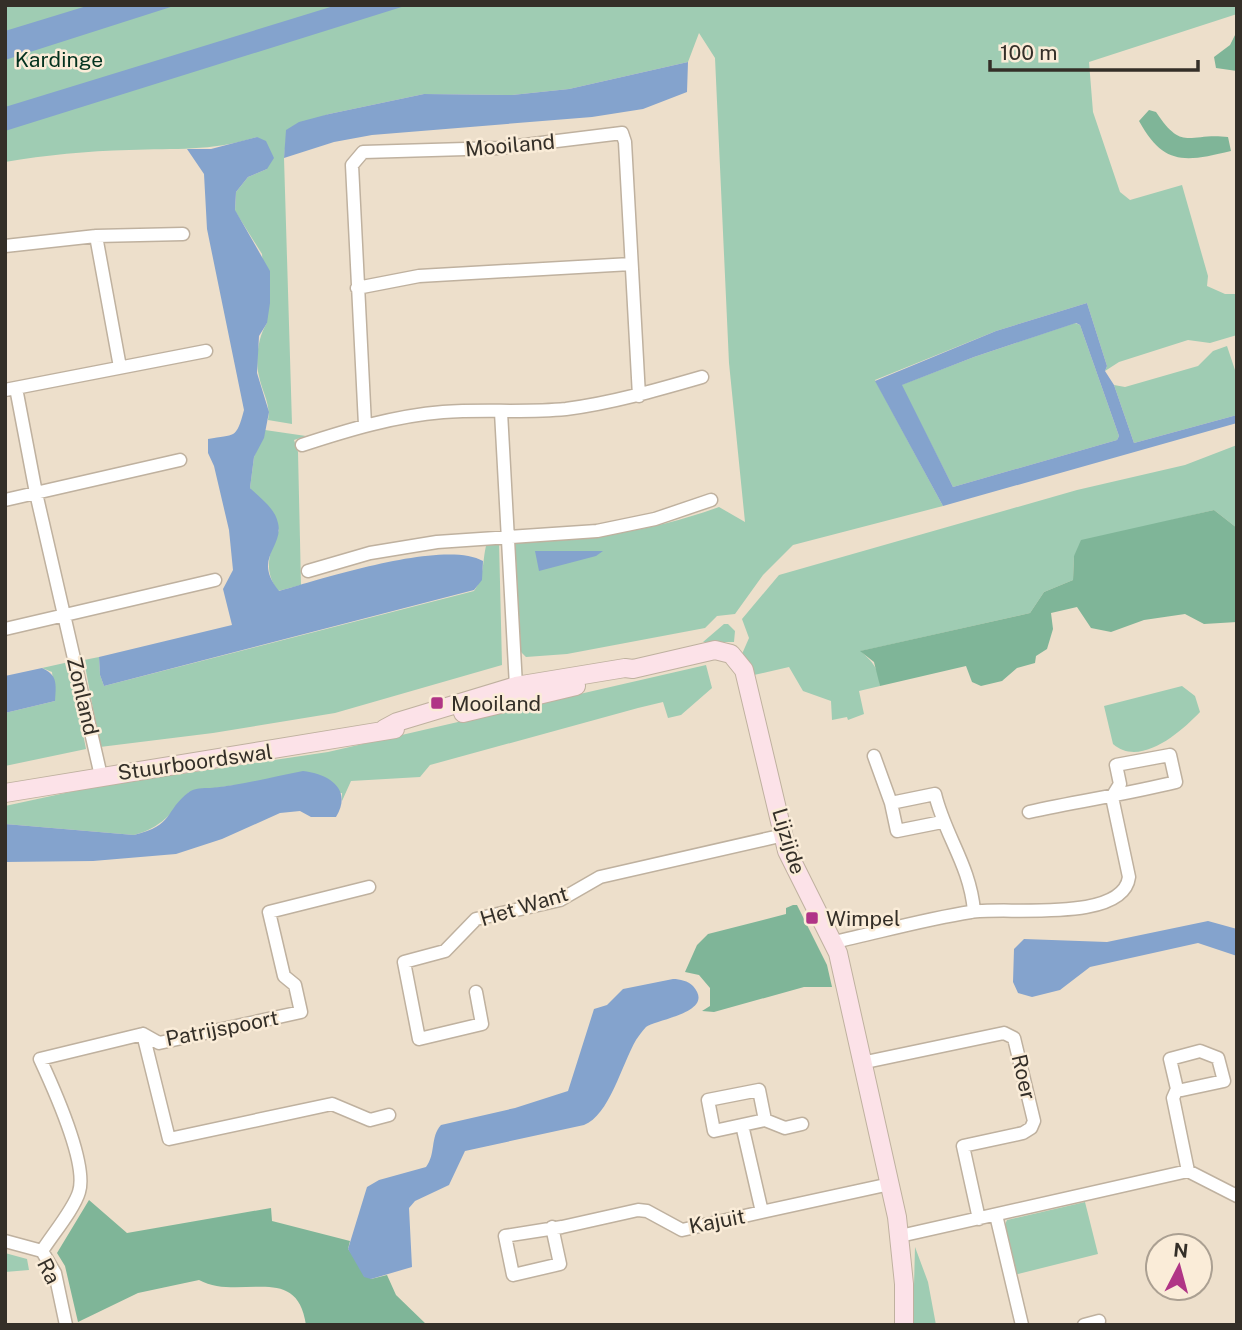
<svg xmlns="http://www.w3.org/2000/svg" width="1242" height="1330" font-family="'Public Sans',sans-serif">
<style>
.green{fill:#9fccb3}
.forest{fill:#7fb598}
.water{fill:#84a3cd;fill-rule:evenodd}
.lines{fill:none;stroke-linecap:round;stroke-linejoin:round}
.street-casing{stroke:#bfb19f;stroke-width:15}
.secondary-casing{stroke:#bfb19f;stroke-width:20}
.street{stroke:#fff;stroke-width:12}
.secondary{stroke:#fce2e8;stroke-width:18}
.poi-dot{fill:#b03586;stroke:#faecd8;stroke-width:2.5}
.labels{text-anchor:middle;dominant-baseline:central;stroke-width:5;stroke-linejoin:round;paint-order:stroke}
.park-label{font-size:21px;fill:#03321f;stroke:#faecd8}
.street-label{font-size:21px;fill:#342f28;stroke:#faecd8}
.poi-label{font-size:21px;fill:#342f28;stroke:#faecd8;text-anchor:start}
</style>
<rect width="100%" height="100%" fill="#eddfcb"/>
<path class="green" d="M 5,5 L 1237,5 L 1237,14 L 1089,62 L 1093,112 L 1120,192 L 1130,200 L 1182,185 L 1208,276 L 1207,286 L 1225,294 L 1237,294 L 1237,335 L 1210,343 L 1188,340 L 1119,362 L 1105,371 L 1107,366 L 1087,303 L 996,331 L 875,380 L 943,506 L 793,545 L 763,575 L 735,614 L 717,616 L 705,628 L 567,654 L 526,657 L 521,652 L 515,541 C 585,541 653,531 719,507 L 745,522 L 729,363 L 715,58 L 699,33 L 688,62 L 569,89 L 512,95 L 424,94 L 329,114 L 287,130 L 284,158 L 292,424 L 268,420 C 271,404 262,392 259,376 C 255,361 258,336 267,323 L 262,254 L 235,211 L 236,192 L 248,177 L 267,169 L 257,137 C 209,152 177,148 129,150 C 87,151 46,155 5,162 Z
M 1075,323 L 1080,325 L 1119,436 L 1117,440 L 953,487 L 901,385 L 974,357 Z
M 1227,346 L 1237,376 L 1237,415 L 1134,443 L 1114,385 L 1125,387 L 1198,366 L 1213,351 Z
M 265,430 L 306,436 L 294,440 L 298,452 L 301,585 L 278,591 C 263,570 269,553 279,530 L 250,488 L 254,457 Z
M 1237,445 L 1237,528 L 1214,510 L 1172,520 L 1074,556 L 1073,580 L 1044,592 L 1030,613 L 861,651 C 873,663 879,668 880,686 L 859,691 L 864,714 L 848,720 L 847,717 L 832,720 L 831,701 L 803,691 L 789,667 L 754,675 L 742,654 L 749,638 L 742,619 L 779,575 L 1077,490 L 1185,465 Z
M 499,541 L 502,665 L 335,713 L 213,733 L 100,747 L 84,660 L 99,657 L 100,675 L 104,686 L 474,591 C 485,577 482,559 487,542 Z
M 724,624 L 728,624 L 735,631 L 734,642 L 703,642 Z
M 69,662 L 86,749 L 5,766 L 5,713 L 55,701 L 52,672 L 42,668 Z
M 706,665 L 712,688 L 681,715 L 668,718 L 663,702 L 638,708 L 430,765 L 420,777 L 351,781 L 342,801 L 342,793 L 235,785 L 189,792 C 172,813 161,828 134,835 L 5,824 L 5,806 L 93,787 L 328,752 Z
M 1182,686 L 1195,696 L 1200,712 C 1181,732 1140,768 1113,744 L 1104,706 Z
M 1085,1202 L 1098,1254 L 1014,1275 L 1003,1229 L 1007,1220 Z
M 915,1247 L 928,1282 L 936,1325 L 913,1325 Z
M 5,1253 L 27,1259 L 29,1270 L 5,1272 Z"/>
<path class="forest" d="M 1237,31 L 1237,71 L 1216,68 L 1214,57 L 1230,45 Z
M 1149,110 L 1156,112 C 1183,153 1189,132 1228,137 L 1231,151 C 1185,162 1164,166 1139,121 Z
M 1214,510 L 1237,528 L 1237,622 L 1204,624 L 1185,614 L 1144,620 L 1111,632 L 1091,628 L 1077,607 L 1051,613 L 1053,629 L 1047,649 L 1036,656 L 1035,663 L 1017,668 L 1002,681 L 981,686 L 972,682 L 966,666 L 880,686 L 874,662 L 860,651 L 1030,613 L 1044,592 L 1073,580 L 1074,556 L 1081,540 Z
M 793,905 L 797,905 L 827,965 L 832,987 L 804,987 L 714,1012 L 702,1011 L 710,1006 L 710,988 L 699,975 L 685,972 L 697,945 L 708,934 L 786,914 L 786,908 Z
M 89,1200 L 127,1233 L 271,1208 L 272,1221 L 350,1241 L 348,1249 L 371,1279 L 387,1275 L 396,1295 L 427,1325 L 306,1325 C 297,1261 240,1302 199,1280 L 138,1293 L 78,1322 L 65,1266 L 57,1253 Z"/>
<path class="water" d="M 90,5 L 177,5 L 5,60 L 5,31 Z
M 337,5 L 408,5 L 5,131 L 5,107 Z
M 688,62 L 687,92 L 643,109 L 592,117 L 372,135 L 334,142 L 284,158 L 286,130 L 299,122 L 329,114 L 424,94 L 512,95 L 569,89 Z
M 257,137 L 266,141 L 274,158 L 267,169 L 248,177 L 236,192 L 235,210 L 270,271 L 270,303 L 267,323 L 259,336 L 257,373 L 269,412 L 264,438 L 254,457 L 250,488 C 260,498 275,508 278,523 C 284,548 252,558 279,591 C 322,579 444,539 483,561 L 482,580 L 474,590 L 104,686 L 100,675 L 99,657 L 232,625 L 223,589 L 233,570 L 229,530 L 214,466 L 208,453 L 208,439 C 235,434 236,440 244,410 L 207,229 L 204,174 L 187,149 L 211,149 Z
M 1087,303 L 1107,366 L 1105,371 L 1114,385 L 1134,443 L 1237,415 L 1237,423 L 943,506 L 875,381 L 996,331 ZM 1076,323 L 1080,325 L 1119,436 L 1117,440 L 953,487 L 902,385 L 974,357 Z
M 535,551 L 603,551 L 596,556 L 539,571 Z
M 42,668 C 58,675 56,684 55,701 L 5,713 L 5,676 Z
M 303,771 C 329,774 353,789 336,817 L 311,817 L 300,811 L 280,813 L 222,839 L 176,854 L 93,861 L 5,862 L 5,824 L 134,835 C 175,825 164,811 189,792 C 194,788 204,788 210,788 C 242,785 272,777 303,771 Z
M 1208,921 L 1237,929 L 1237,956 L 1198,943 L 1090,967 L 1060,990 L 1032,997 L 1018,993 L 1013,982 L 1014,949 L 1024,939 L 1107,942 Z
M 673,979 C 680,979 688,981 693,986 C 717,1013 656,1019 646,1027 C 642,1031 639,1036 636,1040 C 622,1064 609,1116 584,1125 L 465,1151 L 449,1185 L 415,1201 L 409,1208 L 412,1267 L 371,1279 L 364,1277 L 348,1249 L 367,1187 L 379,1180 L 426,1167 C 436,1154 430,1137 441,1125 L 515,1108 L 568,1091 L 594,1009 L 607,1005 L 623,989 Z"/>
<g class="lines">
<g class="street-casing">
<path id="street" d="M 96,236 L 120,367
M 5,246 L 96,236 L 183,234
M 357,288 L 419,276 L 631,264
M 16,388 L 36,493 L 101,776
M 5,390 L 206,351
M 501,412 L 516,686
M 365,425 L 352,165 L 363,152 L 500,148 L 622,133 L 625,142 L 639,396
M 302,445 C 348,430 394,416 443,412 C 484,409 525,413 566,409 C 612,403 657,390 702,377
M 5,500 L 180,460
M 308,571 L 370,553 L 437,542 L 597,531 L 655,519 L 711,500
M 5,629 L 215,580
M 874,756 L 891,803 L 897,831 L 942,822
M 891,803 L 935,794 C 945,836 970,865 974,911
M 834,942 C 880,932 925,919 971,912 C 1003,906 1123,924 1129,877 L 1112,797 L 1120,784 L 1116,765 L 1170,755 L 1176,782 C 1128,794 1078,801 1029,812
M 476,992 L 482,1024 L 419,1039 L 404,962 L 445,951 L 476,919 L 560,900 L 600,877 L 784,835
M 143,1034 L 169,1139 L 332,1104 L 370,1120 L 389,1115
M 861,1063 L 1004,1033 L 1014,1038 L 1034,1121 L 1031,1128 L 1023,1133 L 963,1146 L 979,1219
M 1177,1089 L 1182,1090 L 1224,1081 L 1218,1058 L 1200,1051 L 1170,1059 L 1177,1089 L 1173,1098 L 1188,1171
M 759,1090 L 765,1120 L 714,1131 L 708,1100 Z
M 765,1120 L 785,1128 L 802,1124
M 762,1212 L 890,1184
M 996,1215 L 1022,1325
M 552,1227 L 560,1264 L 513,1275 L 505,1236 L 562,1227 L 638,1210 L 647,1211 L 682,1230 L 762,1212 L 742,1125
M 900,1236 L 1188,1171 L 1237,1196
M 5,1241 L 42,1251 L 55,1273 L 66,1325
M 42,1251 C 52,1235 74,1209 79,1192 C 88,1164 53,1087 40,1059 L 143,1034 L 159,1043 L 301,1012 L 295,985 L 284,976 L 269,912 L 369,887
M 1084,1325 L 1099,1321"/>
</g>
<g class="secondary-casing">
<path id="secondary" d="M 463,713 L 576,686
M 384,729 L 397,722 L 516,686 L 625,668 L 633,669 L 715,650 L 731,654 L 744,670 L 787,851 L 838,953 L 897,1217 L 904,1284 L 904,1325
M 5,793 L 395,729"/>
</g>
<use href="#street" class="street"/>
<use href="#secondary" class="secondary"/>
</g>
<g class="poi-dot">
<rect x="430" y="696" width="14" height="14" rx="3.5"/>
<rect x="805" y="911" width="14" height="14" rx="3.5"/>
</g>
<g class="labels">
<g class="park-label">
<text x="59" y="59">Kardinge</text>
</g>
<g class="street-label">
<text transform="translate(510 145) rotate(-5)">Mooiland</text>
<text transform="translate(83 696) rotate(77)">Zonland</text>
<text transform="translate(195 762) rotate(-8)">Stuurboordswal</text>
<text transform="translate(789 841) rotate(73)">Lijzijde</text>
<text transform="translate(524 906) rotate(-17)">Het Want</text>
<text transform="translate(222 1028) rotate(-11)">Patrijspoort</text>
<text transform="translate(1024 1077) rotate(77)">Roer</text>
<text transform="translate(717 1221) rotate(-11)">Kajuit</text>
<text transform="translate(49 1271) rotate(63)">Ra</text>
</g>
<g class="poi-label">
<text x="451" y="703">Mooiland</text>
<text x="826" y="918">Wimpel</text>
</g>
</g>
<rect width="1242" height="1330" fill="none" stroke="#342f28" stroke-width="14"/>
<g transform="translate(1179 1267) rotate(6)"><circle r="33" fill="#faecd8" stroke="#aba092" stroke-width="2"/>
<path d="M0-5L12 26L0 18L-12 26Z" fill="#b03586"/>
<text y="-10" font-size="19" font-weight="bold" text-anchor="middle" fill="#342f28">N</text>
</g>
<path d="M990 60v10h208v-10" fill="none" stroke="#342f28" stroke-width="3.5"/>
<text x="1000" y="60" font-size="21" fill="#342f28" stroke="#faecd8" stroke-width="5" paint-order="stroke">100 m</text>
</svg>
